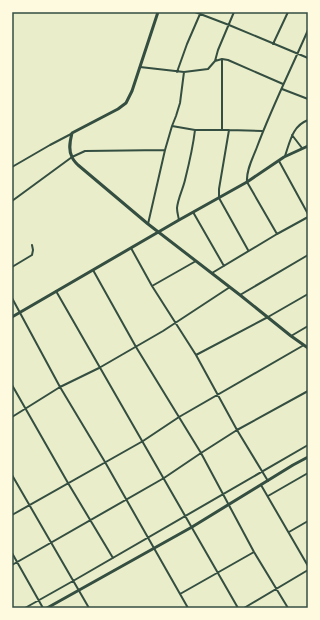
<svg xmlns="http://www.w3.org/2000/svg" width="320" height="620" font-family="'Public Sans',sans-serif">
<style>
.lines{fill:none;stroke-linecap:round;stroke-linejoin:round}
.minor{stroke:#344e41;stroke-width:2}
.secondary{stroke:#344e41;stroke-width:3}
.neatline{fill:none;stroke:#344e41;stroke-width:1.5}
</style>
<rect width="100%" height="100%" fill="#e9edc9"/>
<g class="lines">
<path class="minor" d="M 195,12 L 229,25 L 308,58
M 273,44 L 288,12
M 215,61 L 222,59 L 228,60 L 283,84
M 140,67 L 184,72 L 208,69 L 215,61 L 218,50 L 234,12
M 177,72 L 187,44 L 200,14
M 282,89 L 308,99
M 172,126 L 195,130 L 229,130 L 262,131
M 222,130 L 222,59
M 229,130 L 219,189 L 219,198 L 248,250
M 292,135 L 302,148
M 285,156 C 290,142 292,126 308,120
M 279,161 L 308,214
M 12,167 L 50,145 L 71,134
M 12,201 L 72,157 L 85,151 L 165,150
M 193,212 L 224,266
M 179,220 C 178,215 177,212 177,208 C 178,198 183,189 185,180 C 189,164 193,147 195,130
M 148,224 L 165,150 L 172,126 L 176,116 L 180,103 L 184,72
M 277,234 L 247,182 C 246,170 253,158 257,147 C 272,107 291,69 308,30
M 131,248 L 152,286 L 196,355 L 237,430 L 268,481
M 12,267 L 32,255 L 33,250 L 32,245
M 93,270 L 136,347 L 201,453 L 254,552 L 288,608
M 212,273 L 277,234 L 308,217
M 152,286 L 196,261
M 56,291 C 116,397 178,502 238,608
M 240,295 L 308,255
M 12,298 L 60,387 L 105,462 L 188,608
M 291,336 L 308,326
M 196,355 L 268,317 L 308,294
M 12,385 L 68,483 L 113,558
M 12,417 L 60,387 L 99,368 L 163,331 L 230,287
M 12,475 L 89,608
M 261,485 L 308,566
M 268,496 L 308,473
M 12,515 L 143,441 L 179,417 L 304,345
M 289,532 L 308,521
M 12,553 L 43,608
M 12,565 L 164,478 L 201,453 L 237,430 L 308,391
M 180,594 L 254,552
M 25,608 L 73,581 L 308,445
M 244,608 L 308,570"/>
<path class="secondary" d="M 158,12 L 132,91 L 126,103 L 118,109 L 72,133 C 70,141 68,150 72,157 C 73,160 76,163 78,165 L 148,224 L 240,295 L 291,336 L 308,348
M 12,317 L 179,220 L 247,182 L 284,157 L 308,146
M 47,608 L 192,527 L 293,465 L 308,457"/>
</g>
<rect width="320" height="620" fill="none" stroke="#fefae0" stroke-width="26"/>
<rect x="13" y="13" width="294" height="594" class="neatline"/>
</svg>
